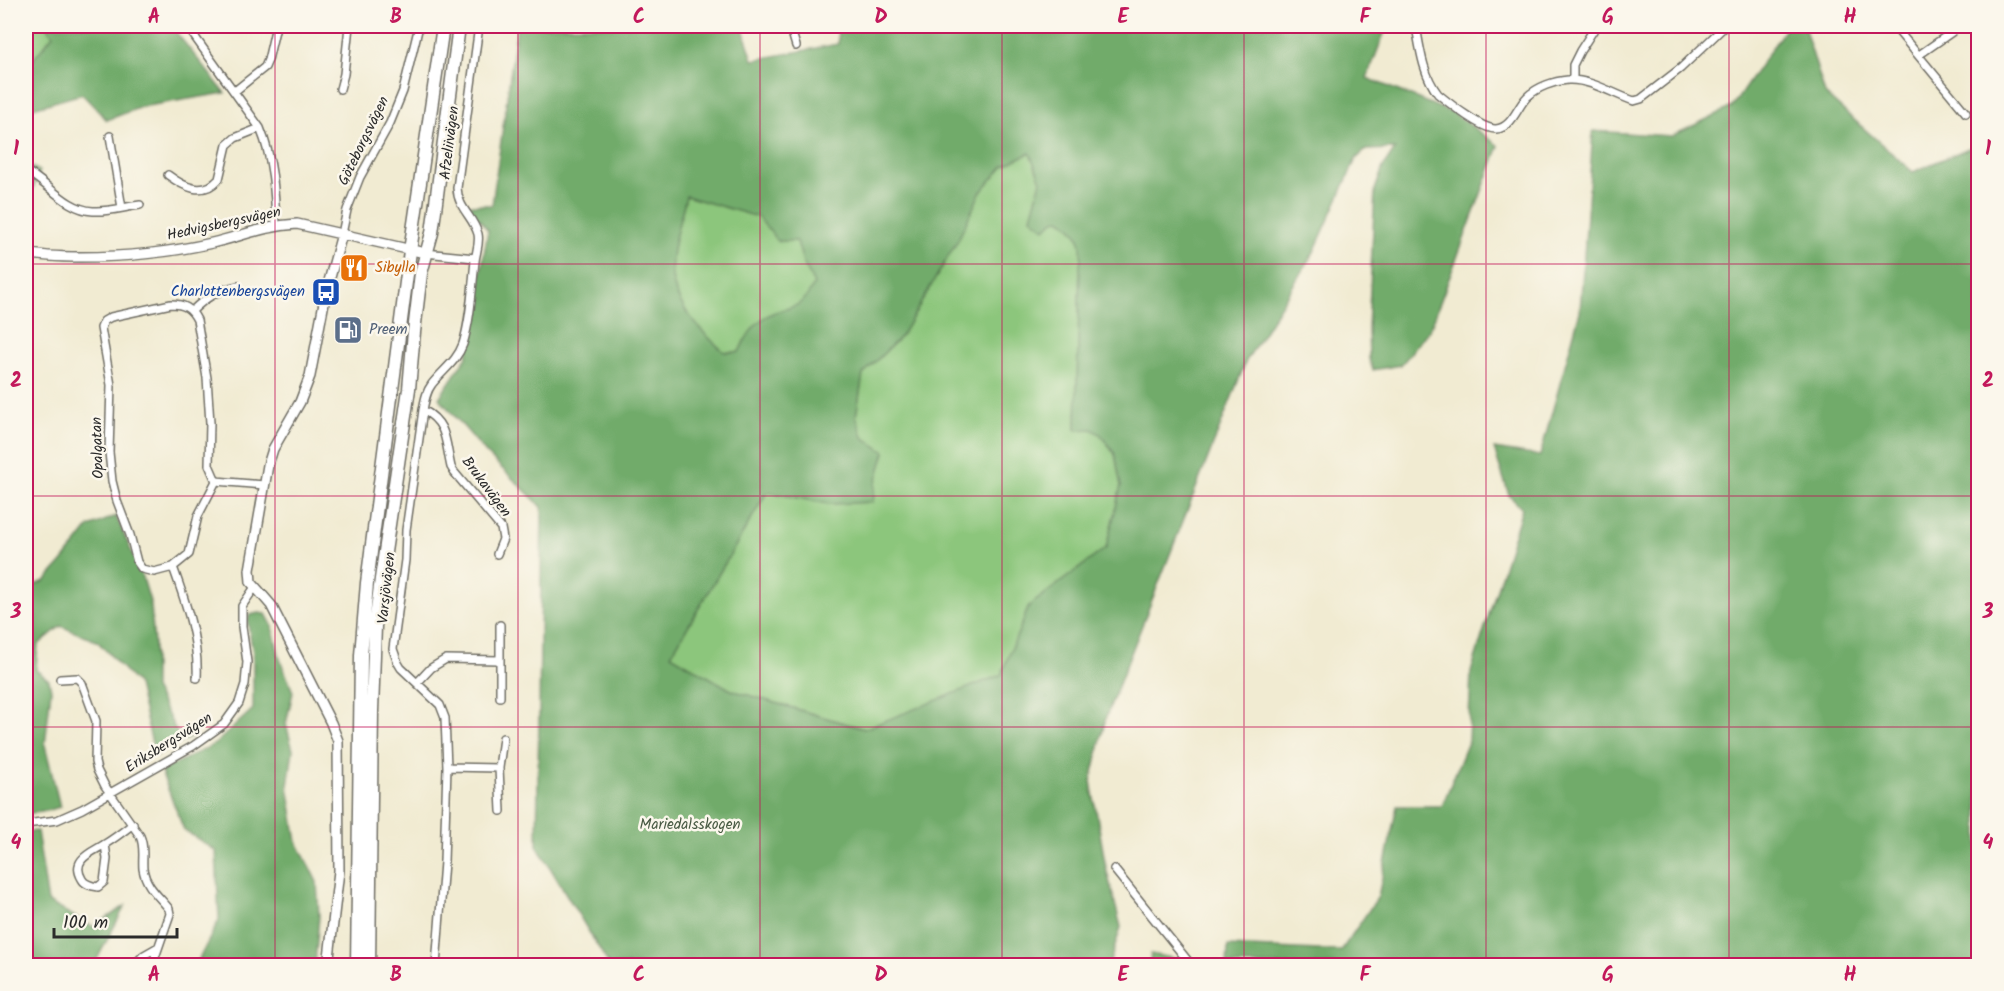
<svg xmlns="http://www.w3.org/2000/svg" width="2004" height="991" font-family="Kalam,sans-serif">
<style>
.green{fill:#8cc67b;stroke:#5c7853;stroke-width:1.5}
.forest{fill:#71ab6b;stroke:#4e6b4b;stroke-width:1.5;fill-rule:evenodd}
.lines{fill:none;stroke-linecap:round;stroke-linejoin:round}
.street-casing{stroke:#706e65;stroke-width:10}
.secondary-casing{stroke:#706e65;stroke-width:12}
.highway-casing{stroke:#706e65;stroke-width:15}
.street{stroke:#fff;stroke-width:7}
.secondary{stroke:#fff;stroke-width:9}
.highway{stroke:#fff;stroke-width:12}
.grid{fill:none;stroke:#c2185b;stroke-width:1.5;stroke-opacity:0.55}
.labels{text-anchor:middle;dominant-baseline:central;stroke-width:5;stroke-linejoin:round;paint-order:stroke}
.street-label{font-size:15px;fill:#2b2b2b;stroke:#fbf7ec}
.food-label{font-size:15px;fill:#c56008;stroke:#fbf7ec;text-anchor:start}
.transit-label{font-size:15px;fill:#164399;stroke:#fbf7ec;text-anchor:end}
.service-label{font-size:15px;fill:#4e5e75;stroke:#fbf7ec;text-anchor:start}
.park-label{font-size:15px;fill:#485a43;stroke:#fbf7ec}
.neatline{fill:none;stroke:#c2185b;stroke-width:2}
.grid-label{font-size:20px;text-anchor:middle;font-weight:bold;fill:#c2185b}
</style>
<rect width="100%" height="100%" fill="#fbf7ec"/>
<filter id="ink" filterUnits="userSpaceOnUse"><feTurbulence type="fractalNoise" baseFrequency=".0167" numOctaves="2"/><feDisplacementMap in="SourceGraphic" scale="12" xChannelSelector="R" yChannelSelector="G"/><feConvolveMatrix kernelMatrix="1 2 1 2 8 2 1 2 1" color-interpolation-filters="sRGB"/></filter>
<filter id="wash" filterUnits="userSpaceOnUse"><feTurbulence type="fractalNoise" baseFrequency=".008" numOctaves="4" result="noise"/><feDisplacementMap in="SourceGraphic" scale="24" xChannelSelector="R" yChannelSelector="G"/><feGaussianBlur stdDeviation="1.35" result="paint"/><feColorMatrix in="noise" values="0 0 0 0 0 0 0 0 0 0 0 0 0 0 0 0 0 1.4 0 .05"/><feComposite in="paint" operator="in"/></filter>
<g filter="url(#wash)">
<rect width="100%" height="100%" fill="#f1ebd2"/>
<path class="green" d="M 26,26 L 47,26 L 53,35 L 26,69 Z
M 1030,153 L 1041,181 L 1031,218 L 1060,219 L 1075,229 L 1083,249 L 1080,266 L 1076,430 L 1092,429 L 1101,434 L 1115,454 L 1121,486 L 1106,548 L 1029,606 L 1001,675 L 865,729 L 731,690 L 671,655 L 767,492 L 829,504 L 873,502 L 875,485 L 885,452 L 863,437 L 856,416 L 863,374 L 902,335 L 958,240 L 980,193 L 1004,165 Z
M 686,196 L 759,217 L 778,241 L 797,241 L 803,262 L 814,284 L 806,299 L 798,305 L 771,314 L 744,341 L 739,352 L 724,352 C 704,334 679,310 673,282 C 667,255 680,222 686,196 Z"/>
<path class="forest" d="M 47,26 L 171,26 L 225,93 L 141,107 L 107,120 L 82,94 L 26,110 L 26,69 L 53,35 Z
M 517,26 L 742,26 L 753,60 L 838,44 L 837,26 L 1387,26 L 1367,78 L 1455,114 L 1499,146 L 1430,329 L 1401,365 L 1373,370 L 1369,359 L 1368,329 L 1375,190 L 1383,167 L 1395,149 L 1366,150 L 1356,159 L 1314,252 L 1246,361 L 1106,717 L 1091,781 L 1106,868 L 1121,927 L 1109,965 L 609,965 L 537,846 L 542,507 L 487,454 L 439,398 L 467,356 L 488,230 L 467,205 L 492,205 ZM 1030,153 L 1041,181 L 1031,218 L 1045,229 L 1054,220 L 1060,219 C 1080,232 1084,242 1080,266 L 1076,430 L 1092,429 L 1100,434 L 1115,454 L 1121,486 L 1106,548 L 1029,606 L 1001,675 L 864,729 L 731,690 L 671,655 L 767,492 L 829,504 L 873,502 L 875,485 L 885,452 L 863,437 L 856,416 L 863,374 L 902,335 L 958,240 L 980,193 L 1004,165 ZM 686,196 L 758,217 L 778,241 L 797,241 L 803,262 L 814,284 C 798,318 783,302 761,320 C 751,328 744,341 739,352 L 724,352 C 704,334 679,310 673,282 C 667,255 680,222 686,196 Z
M 1787,26 L 1804,26 L 1825,94 L 1913,172 L 1978,144 L 1978,965 L 1227,965 L 1228,946 L 1341,951 L 1378,897 L 1397,806 L 1442,806 L 1468,742 L 1471,672 L 1522,509 L 1509,495 L 1494,449 L 1540,456 L 1580,311 L 1593,131 L 1672,136 L 1732,107 Z
M 26,164 L 40,171 L 31,194 L 26,226 Z
M 116,516 L 143,578 L 151,605 L 154,644 L 154,688 L 178,734 L 192,737 L 155,756 L 138,685 L 98,642 L 61,626 L 38,645 L 36,670 L 49,680 L 51,690 L 45,745 L 60,807 L 42,812 L 26,814 L 26,588 L 45,581 L 62,562 L 89,527 Z
M 259,613 L 266,614 L 272,625 L 280,659 L 293,692 L 286,724 L 293,750 L 288,786 L 297,842 L 317,882 L 319,916 L 315,965 L 196,965 L 219,920 L 216,851 L 184,830 L 161,771 L 215,744 L 253,709 L 253,653 L 248,623 L 249,615 Z
M 37,831 L 48,902 L 93,927 L 125,906 L 95,963 L 95,965 L 31,965 L 26,918 L 26,832 Z
M 1151,954 L 1211,965 L 1149,966 Z"/>
</g>
<g filter="url(#ink)">
<g class="lines">
<g class="street-casing">
<path id="street" d="M 187,26 L 260,128 C 273,159 275,192 276,225
M 790,26 L 796,46
M 1416,26 C 1420,49 1423,75 1438,94 C 1449,103 1483,130 1496,129 C 1512,128 1517,107 1527,97 C 1537,87 1554,81 1568,80 C 1591,79 1613,94 1634,101 L 1641,99 L 1681,68 L 1725,26
M 1894,26 L 1966,113
M 1919,55 L 1952,32 L 1955,26
M 1573,80 L 1573,65 L 1580,51 L 1596,26
M 340,89 L 344,74 L 349,26
M 235,91 L 265,67 L 268,60 L 276,26
M 110,136 L 122,208
M 26,171 C 48,183 67,210 93,211 C 109,212 124,207 140,205
M 168,175 C 184,187 203,197 219,179 L 227,145 L 235,138 L 260,128
M 342,234 L 347,210 L 360,177 L 390,123 L 403,91 L 419,26
M 425,253 L 475,258
M 192,311 C 206,297 218,290 238,286
M 423,410 C 448,423 445,442 451,467 L 454,472 L 501,528 L 503,539 L 497,554
M 216,481 L 198,516 L 189,554 L 173,567 L 154,572 L 142,569 L 137,562 L 130,535 L 117,501 L 112,481 L 109,452 L 111,385 L 101,328 L 104,321 L 111,317 L 171,304 C 184,304 191,308 197,320 L 207,378 L 210,423 L 209,465 L 216,481 L 264,485
M 173,567 C 186,603 199,640 197,678
M 500,625 L 500,697
M 60,679 L 77,678 L 82,683 L 96,721 L 95,762 L 97,770 L 105,786 L 140,836 C 145,847 142,857 143,869 C 146,887 159,896 169,909 L 170,914 L 152,966
M 417,683 L 431,668 L 446,659 L 499,660
M 447,767 L 499,768
M 501,811 L 499,768 L 503,738
M 26,824 L 57,820 L 82,809 L 193,746 L 224,724 L 239,703 L 245,684 L 247,662 L 242,627 L 242,606 L 255,587
M 105,844 L 107,859 L 104,882 L 98,887 C 92,886 85,885 82,879 C 70,859 93,852 105,844 C 115,838 124,831 133,824
M 1114,869 L 1192,966
M 133,966 L 144,955 L 158,947
M 436,966 L 444,862 L 447,767 L 445,718 L 440,705 L 401,668 L 398,663 L 393,649 L 405,560 L 406,530 L 423,410 C 425,400 426,392 432,384 C 443,370 457,361 463,344 C 471,318 472,288 475,261 C 476,252 480,243 478,234 C 473,216 458,209 457,188 L 479,26"/>
</g>
<g class="secondary-casing">
<path id="secondary" d="M 26,253 C 44,257 62,257 80,257 C 125,257 168,253 212,243 C 242,236 264,226 297,224 L 425,253
M 328,966 L 339,871 L 338,741 L 331,723 L 271,605 L 251,582 L 250,570 L 268,465 L 273,449 L 300,402 L 310,376 L 326,292 L 342,234"/>
</g>
<g class="highway-casing">
<path id="highway" d="M 357,966 L 361,655 L 367,583 L 410,251 L 443,26
M 369,966 L 372,711 L 375,626 L 381,579 L 409,389 L 414,332 L 421,273 L 432,233 L 459,26"/>
</g>
<use href="#street" class="street"/>
<use href="#secondary" class="secondary"/>
<use href="#highway" class="highway"/>
</g>
</g>
<path class="grid" d="M 275,26 L 275,966M 518,26 L 518,966M 760,26 L 760,966M 1002,26 L 1002,966M 1244,26 L 1244,966M 1486,26 L 1486,966M 1729,26 L 1729,966M 26,264 L 1978,264M 26,496 L 1978,496M 26,727 L 1978,727"/>
<defs>
<g id="restaurant-square" transform="scale(1.5)"><rect x="-9" y="-9" width="18" height="18" rx="4" fill="#e8710a" stroke="#fbf7ec"/><path d="M-5-6h1v4h1v-4h1v4h1v-4h1v5L-1.5 .5V6h-2V.5L-5-1ZM5-6V6H3V1.5H1.5Q1.5-4 5-6Z" fill="#fff"/></g>
<g id="bus-square" transform="scale(1.5)"><rect x="-9" y="-9" width="18" height="18" rx="4" fill="#1a4fb4" stroke="#fbf7ec"/><path d="M-5-6H5V4H4V6H2V4H-2V6H-4V4H-5ZM-3.5-4V0h7V-4ZM-3.5 1.2v1.5H-2V1.2ZM2 1.2v1.5H3.5V1.2Z" fill="#fff"/></g>
<g id="fuel-square" transform="scale(1.5)"><rect x="-9" y="-9" width="18" height="18" rx="4" fill="#5c6f8a" stroke="#fbf7ec"/><path d="M-5.5-6h7V0h2V4h1.3V-2.5L3-4.5l.8-.8L6-3V5H2.5V1h-1V6h-7ZM-4.2-4.7v3.2H.2V-4.7Z" fill="#fff"/></g>
</defs>
<g fill-rule="evenodd">
<use href="#restaurant-square" x="354" y="268"/>
<use href="#bus-square" x="326" y="292"/>
<use href="#fuel-square" x="348" y="330"/>
</g>
<g class="labels">
<g class="street-label">
<text transform="translate(364 141) rotate(-64)">Göteborgsvägen</text>
<text transform="translate(450 143) rotate(-83)">Afzeliivägen</text>
<text transform="translate(224 224) rotate(-12)">Hedvigsbergsvägen</text>
<text transform="translate(98 448) rotate(-92)">Opalgatan</text>
<text transform="translate(486 487) rotate(53)">Brukavägen</text>
<text transform="translate(387 588) rotate(-84)">Varsjövägen</text>
<text transform="translate(169 743) rotate(-32)">Eriksbergsvägen</text>
</g>
<g class="food-label">
<text x="375" y="268">Sibylla</text>
</g>
<g class="transit-label">
<text x="305" y="292">Charlottenbergsvägen</text>
</g>
<g class="service-label">
<text x="369" y="330">Preem</text>
</g>
<g class="park-label">
<text x="690" y="825">Mariedalsskogen</text>
</g>
</g>
<rect width="2004" height="991" fill="none" stroke="#fbf7ec" stroke-width="66"/>
<path d="M54 928v9h123v-9" fill="none" stroke="#2b2b2b" stroke-width="3"/>
<text x="63" y="928" font-size="18" fill="#2b2b2b" stroke="#fbf7ec" stroke-width="4.5" paint-order="stroke">100 m</text>
<rect x="33" y="33" width="1938" height="925" class="neatline"/>
<g class="grid-label">
<text x="154" y="23">A</text>
<text x="396" y="23">B</text>
<text x="639" y="23">C</text>
<text x="881" y="23">D</text>
<text x="1123" y="23">E</text>
<text x="1365" y="23">F</text>
<text x="1608" y="23">G</text>
<text x="1850" y="23">H</text>
<text x="16" y="155">1</text>
<text x="1988" y="155">1</text>
<text x="16" y="387">2</text>
<text x="1988" y="387">2</text>
<text x="16" y="618">3</text>
<text x="1988" y="618">3</text>
<text x="16" y="849">4</text>
<text x="1988" y="849">4</text>
<text x="154" y="981">A</text>
<text x="396" y="981">B</text>
<text x="639" y="981">C</text>
<text x="881" y="981">D</text>
<text x="1123" y="981">E</text>
<text x="1365" y="981">F</text>
<text x="1608" y="981">G</text>
<text x="1850" y="981">H</text>
</g>
</svg>
